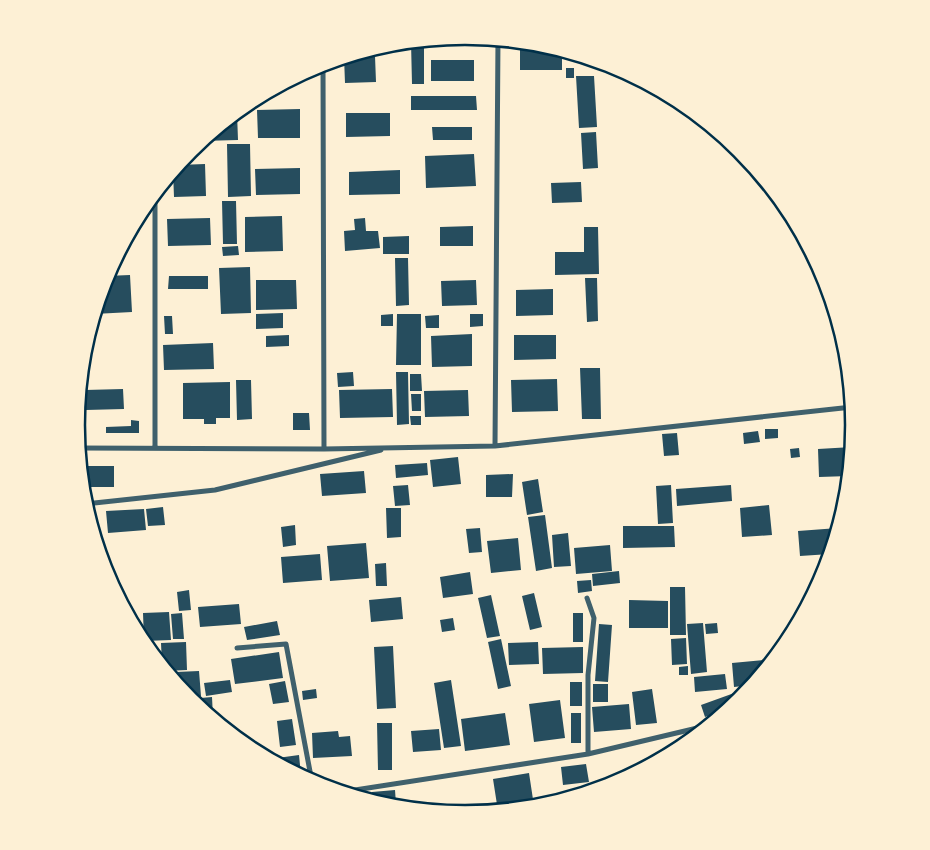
<svg xmlns="http://www.w3.org/2000/svg" width="930" height="850" font-family="'PT Sans Narrow',sans-serif">
<style>
.building{fill:#264d5e}
.lines{fill:none;stroke-linecap:round;stroke-linejoin:round}
.minor{stroke:#3f606c;stroke-width:5}
.rim{fill:none;stroke:#003049;stroke-width:2.5}
</style>
<rect width="100%" height="100%" fill="#fdf0d5"/>
<path class="building" d="M 424,40 L 424,84 L 412,84 L 411,42 Z
M 545,45 L 562,50 L 562,70 L 520,70 L 520,46 Z
M 375,56 L 376,82 L 345,83 L 344,57 Z
M 431,60 L 474,60 L 474,81 L 431,81 Z
M 566,68 L 574,68 L 574,78 L 566,78 Z
M 576,76 L 594,76 L 597,127 L 579,128 Z
M 411,96 L 476,96 L 477,110 L 411,110 Z
M 300,109 L 300,138 L 258,138 L 257,110 Z
M 235,113 L 237,113 L 238,140 L 201,141 L 217,128 L 223,128 L 223,123 Z
M 346,113 L 390,113 L 390,136 L 346,137 Z
M 432,127 L 472,127 L 472,140 L 433,140 Z
M 596,132 L 598,168 L 583,169 L 581,133 Z
M 227,144 L 250,144 L 251,196 L 228,197 Z
M 474,154 L 476,186 L 426,188 L 425,156 Z
M 205,164 L 206,196 L 174,197 L 173,171 L 178,165 Z
M 300,168 L 300,194 L 256,195 L 255,169 Z
M 400,170 L 400,194 L 349,195 L 349,172 Z
M 581,182 L 582,202 L 552,203 L 551,183 Z
M 222,201 L 236,201 L 237,244 L 223,244 Z
M 282,216 L 283,251 L 245,252 L 245,217 Z
M 210,218 L 211,245 L 168,246 L 167,219 Z
M 365,218 L 366,231 L 378,231 L 380,248 L 345,251 L 344,231 L 355,230 L 354,219 Z
M 473,226 L 473,246 L 440,246 L 440,227 Z
M 584,227 L 598,227 L 599,274 L 555,275 L 555,252 L 584,252 Z
M 409,236 L 409,254 L 383,254 L 383,237 Z
M 238,246 L 239,255 L 223,256 L 222,247 Z
M 395,258 L 408,258 L 409,305 L 396,306 Z
M 250,267 L 251,313 L 221,314 L 219,268 Z
M 130,275 L 132,312 L 94,314 L 106,276 Z
M 169,276 L 208,276 L 208,289 L 168,289 Z
M 585,278 L 597,278 L 598,321 L 587,322 Z
M 256,280 L 296,280 L 297,309 L 256,310 Z
M 476,280 L 477,305 L 442,306 L 441,281 Z
M 553,289 L 553,315 L 516,316 L 516,290 Z
M 283,313 L 283,328 L 256,329 L 256,314 Z
M 393,314 L 393,326 L 381,326 L 381,315 Z
M 397,314 L 421,314 L 421,365 L 396,365 Z
M 470,314 L 483,314 L 483,326 L 470,327 Z
M 439,315 L 439,328 L 426,328 L 425,316 Z
M 164,316 L 172,316 L 173,334 L 165,334 Z
M 472,334 L 472,366 L 432,367 L 431,336 Z
M 289,335 L 289,346 L 266,347 L 266,336 Z
M 514,335 L 556,335 L 556,359 L 514,360 Z
M 213,343 L 214,369 L 164,370 L 163,345 Z
M 580,368 L 600,368 L 601,419 L 582,419 Z
M 353,372 L 354,386 L 338,387 L 337,373 Z
M 396,372 L 408,372 L 409,424 L 397,425 Z
M 410,374 L 421,374 L 422,391 L 410,391 Z
M 557,379 L 558,411 L 512,412 L 511,380 Z
M 236,380 L 251,380 L 252,419 L 237,420 Z
M 230,382 L 230,418 L 216,418 L 216,424 L 204,424 L 204,419 L 183,419 L 183,383 Z
M 80,383 L 83,433 L 77,433 L 76,425 Z
M 123,389 L 124,409 L 86,410 L 85,390 Z
M 392,389 L 393,417 L 340,418 L 339,390 Z
M 468,390 L 469,416 L 425,417 L 424,391 Z
M 411,394 L 421,394 L 421,411 L 412,411 Z
M 293,413 L 309,413 L 310,430 L 293,430 Z
M 410,416 L 421,416 L 421,425 L 411,425 Z
M 131,420 L 139,421 L 139,433 L 106,433 L 106,427 L 131,426 Z
M 765,429 L 778,429 L 778,438 L 765,439 Z
M 758,431 L 760,442 L 744,444 L 743,433 Z
M 677,433 L 679,455 L 664,456 L 662,434 Z
M 852,447 L 849,476 L 819,477 L 818,449 Z
M 799,448 L 800,457 L 791,458 L 790,449 Z
M 458,457 L 461,484 L 433,487 L 430,460 Z
M 427,463 L 428,475 L 396,478 L 395,465 Z
M 85,466 L 114,466 L 114,487 L 85,487 Z
M 364,471 L 366,493 L 322,496 L 320,474 Z
M 513,474 L 512,497 L 486,497 L 486,475 Z
M 538,479 L 543,512 L 527,515 L 522,482 Z
M 408,485 L 410,505 L 395,506 L 393,486 Z
M 671,485 L 673,523 L 658,524 L 656,486 Z
M 731,485 L 732,501 L 677,506 L 676,489 Z
M 769,505 L 772,535 L 742,537 L 740,508 Z
M 163,507 L 165,525 L 148,526 L 146,509 Z
M 386,508 L 401,508 L 401,537 L 387,538 Z
M 144,509 L 146,530 L 108,533 L 106,511 Z
M 545,515 L 552,568 L 536,571 L 528,517 Z
M 295,525 L 296,545 L 283,547 L 281,527 Z
M 623,526 L 674,526 L 675,547 L 623,548 Z
M 480,528 L 482,552 L 469,553 L 466,529 Z
M 838,528 L 830,554 L 800,556 L 798,531 Z
M 568,533 L 571,566 L 554,567 L 552,535 Z
M 518,538 L 521,570 L 491,573 L 487,541 Z
M 366,543 L 369,578 L 330,581 L 327,546 Z
M 610,545 L 612,571 L 576,574 L 574,548 Z
M 320,554 L 322,580 L 283,583 L 281,557 Z
M 386,563 L 387,586 L 376,586 L 375,564 Z
M 619,571 L 620,583 L 593,586 L 592,574 Z
M 470,572 L 473,594 L 443,598 L 440,577 Z
M 591,580 L 592,591 L 578,593 L 577,581 Z
M 670,587 L 685,587 L 686,635 L 670,635 Z
M 189,590 L 191,610 L 179,611 L 177,592 Z
M 534,593 L 542,627 L 530,630 L 522,596 Z
M 491,595 L 500,636 L 487,638 L 478,598 Z
M 401,597 L 403,619 L 371,622 L 369,600 Z
M 629,600 L 668,601 L 668,628 L 629,628 Z
M 239,604 L 241,624 L 200,627 L 198,607 Z
M 169,612 L 171,640 L 144,641 L 143,613 Z
M 182,613 L 184,639 L 173,639 L 171,614 Z
M 573,613 L 583,613 L 583,642 L 573,642 Z
M 453,618 L 455,630 L 442,632 L 440,620 Z
M 277,621 L 280,635 L 247,640 L 244,627 Z
M 703,623 L 707,672 L 691,674 L 687,624 Z
M 717,623 L 718,633 L 706,634 L 705,624 Z
M 599,624 L 612,625 L 608,682 L 595,681 Z
M 686,638 L 687,664 L 672,665 L 671,639 Z
M 501,639 L 511,686 L 498,689 L 488,642 Z
M 186,642 L 187,670 L 166,671 L 162,665 L 161,643 Z
M 538,642 L 539,664 L 509,665 L 508,643 Z
M 393,646 L 396,708 L 377,709 L 374,647 Z
M 583,647 L 583,673 L 543,674 L 542,648 Z
M 279,652 L 283,678 L 235,684 L 231,659 Z
M 773,659 L 752,685 L 734,687 L 732,663 Z
M 688,666 L 688,675 L 679,675 L 679,667 Z
M 199,671 L 201,696 L 188,697 L 187,686 L 179,687 L 176,683 L 176,672 Z
M 725,674 L 727,689 L 695,692 L 694,677 Z
M 230,680 L 232,692 L 206,696 L 204,683 Z
M 451,680 L 461,746 L 444,748 L 434,683 Z
M 285,681 L 289,702 L 273,704 L 269,684 Z
M 570,682 L 582,682 L 582,706 L 570,706 Z
M 593,684 L 608,684 L 608,702 L 593,702 Z
M 316,689 L 317,698 L 303,700 L 302,691 Z
M 652,689 L 657,723 L 636,725 L 632,692 Z
M 737,692 L 740,700 L 729,709 L 705,717 L 701,705 Z
M 212,697 L 213,717 L 211,717 L 189,699 Z
M 560,700 L 565,738 L 534,742 L 529,704 Z
M 629,704 L 631,729 L 594,732 L 592,707 Z
M 505,713 L 510,745 L 465,751 L 461,719 Z
M 571,713 L 581,713 L 581,743 L 571,743 Z
M 292,719 L 296,745 L 280,747 L 277,721 Z
M 377,723 L 392,723 L 392,770 L 378,770 Z
M 439,729 L 441,750 L 413,752 L 411,731 Z
M 338,731 L 339,737 L 350,736 L 352,756 L 313,758 L 312,733 Z
M 299,755 L 301,775 L 270,759 Z
M 586,764 L 589,782 L 563,785 L 561,767 Z
M 529,773 L 534,806 L 498,811 L 493,779 Z
M 395,790 L 396,804 L 384,805 L 372,801 L 372,792 Z"/>
<g class="lines">
<path class="minor" d="M 323,64 L 324,449
M 155,193 L 155,448
M 495,446 L 498,39
M 79,448 L 324,449 L 495,446 L 852,407
M 85,504 L 215,490 L 381,450
M 587,598 L 594,618 L 588,675 L 588,754
M 237,648 L 286,644 L 312,782
M 342,792 L 588,754 L 710,725"/>
</g>
<path d="M0 0H930V850H0ZM85 425a380 380 0 1 1 760 0a380 380 0 1 1-760 0Z" fill="#fdf0d5" fill-rule="evenodd"/>
<path class="rim" d="M85 425a380 380 0 1 1 760 0a380 380 0 1 1-760 0Z"/>
</svg>
